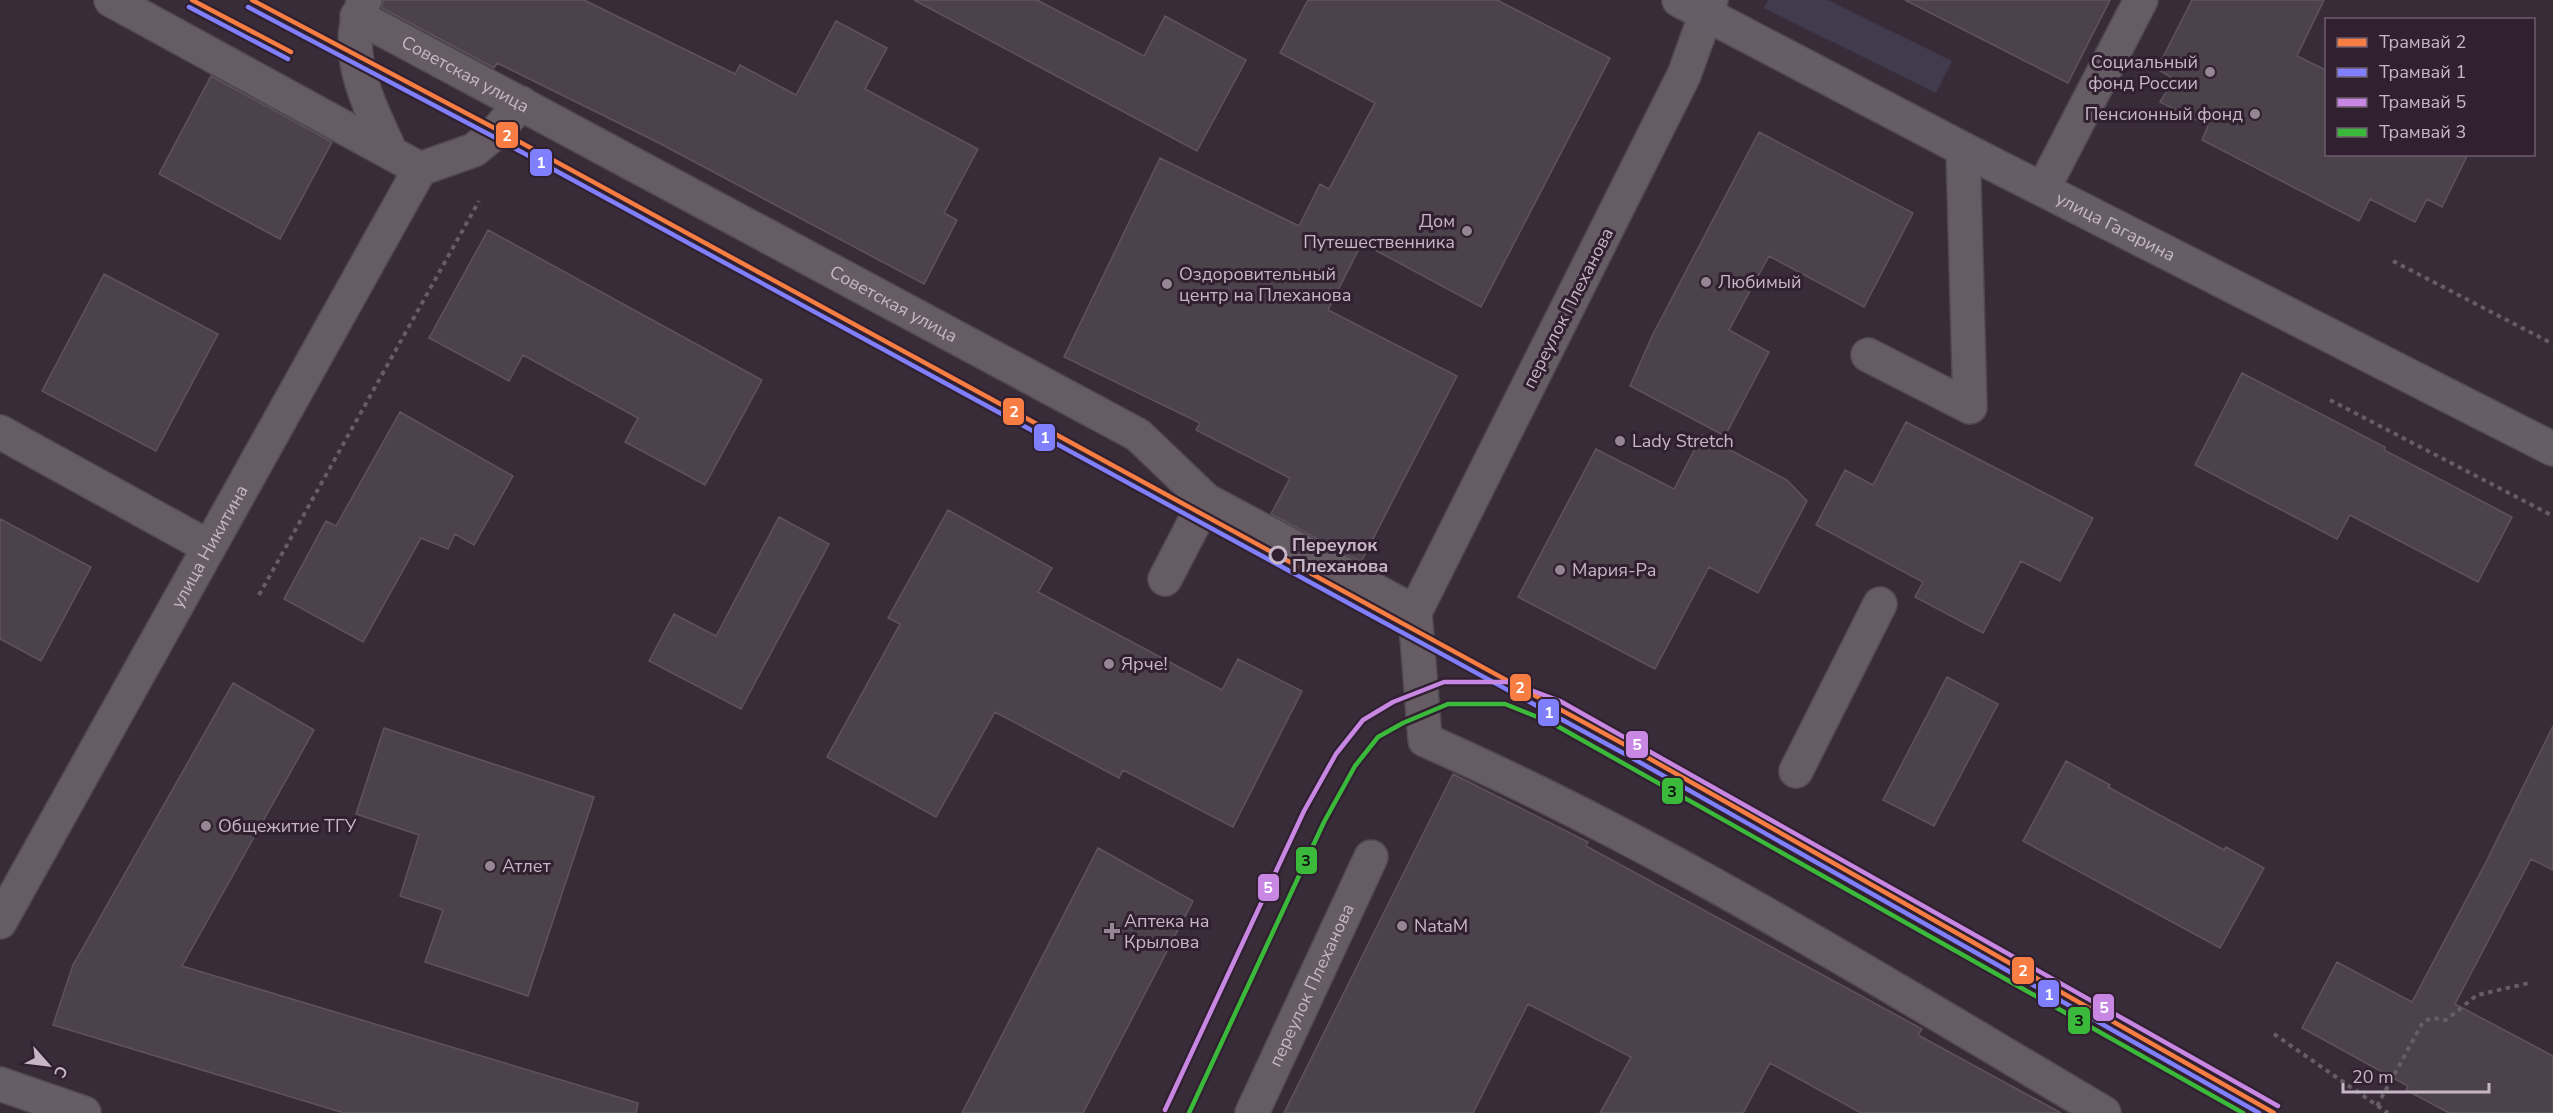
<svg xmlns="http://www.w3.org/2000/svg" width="2553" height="1113" font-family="'Nunito Sans',sans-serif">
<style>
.green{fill:#413b4d}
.building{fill:#4c424b;stroke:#5f545e;stroke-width:1.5}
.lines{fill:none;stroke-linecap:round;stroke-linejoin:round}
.minor-casing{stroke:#514951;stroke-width:36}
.major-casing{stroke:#544953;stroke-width:36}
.path{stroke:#655e66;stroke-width:4;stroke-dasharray:4.5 4.5;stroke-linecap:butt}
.minor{stroke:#655c64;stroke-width:33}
.major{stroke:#665e66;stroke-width:33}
.tram-1-casing{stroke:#302030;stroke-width:9}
.tram-2-casing{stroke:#302030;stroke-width:9}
.tram-3-casing{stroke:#302030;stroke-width:9}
.tram-4-casing{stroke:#302030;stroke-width:9}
.tram-1{stroke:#f77d43;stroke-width:4.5}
.tram-2{stroke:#8080ff;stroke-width:4.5}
.tram-3{stroke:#c787e3;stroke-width:4.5}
.tram-4{stroke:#3ab93a;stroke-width:4.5}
.poi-dot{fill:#958694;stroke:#302030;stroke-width:2}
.stop-dot{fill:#302030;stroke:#c7b7c6;stroke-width:3}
.labels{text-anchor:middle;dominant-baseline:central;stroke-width:6;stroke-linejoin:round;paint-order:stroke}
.poi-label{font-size:18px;fill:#c7b7c6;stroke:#302030;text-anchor:start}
.street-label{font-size:18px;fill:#c7b7c6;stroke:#302030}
.stop-label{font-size:18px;font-weight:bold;fill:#c7b7c6;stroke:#302030;text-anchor:start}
.line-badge{stroke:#302030;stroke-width:2}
.badge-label{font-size:16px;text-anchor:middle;font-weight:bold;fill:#fff}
.pale-badge-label{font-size:16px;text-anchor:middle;font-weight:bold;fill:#111}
</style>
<rect width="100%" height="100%" fill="#372c37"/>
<path class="green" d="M 1768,0 L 1828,0 L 1952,61 L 1936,93 L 1764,8 Z"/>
<path class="building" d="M 383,0 L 584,0 L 735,74 L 740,65 L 796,95 L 836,21 L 887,48 L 865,89 L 978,149 L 944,213 L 957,220 L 924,284 L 657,142 L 497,63 L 494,68 L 382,8 Z
M 914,0 L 1037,0 L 1144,56 L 1165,16 L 1246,60 L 1197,151 Z
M 1308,0 L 1497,0 L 1610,58 L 1481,307 L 1362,243 L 1328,310 L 1457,376 L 1361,562 L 1271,514 L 1290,478 L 1196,430 L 1200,423 L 1064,357 L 1160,158 L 1299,226 L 1320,184 L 1329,189 L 1375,103 L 1280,53 Z
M 1905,0 L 2110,0 L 2068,83 Z
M 2192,0 L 2324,0 L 2297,56 L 2326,70 L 2326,154 L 2468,154 L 2442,207 L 2427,199 L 2415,222 L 2370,199 L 2359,221 L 2202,140 L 2208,126 L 2160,102 L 2174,79 L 2157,69 Z
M 211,76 L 332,142 L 280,239 L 159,174 Z
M 1759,132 L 1913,213 L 1864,307 L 1769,256 L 1729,330 L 1769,352 L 1725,436 L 1630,386 L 1653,334 Z
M 488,230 L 762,380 L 705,485 L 625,442 L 638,418 L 523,355 L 509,381 L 429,338 Z
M 104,274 L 218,334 L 156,451 L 42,391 Z
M 2242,373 L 2385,447 L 2384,450 L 2512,517 L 2478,582 L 2350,515 L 2337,539 L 2195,465 Z
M 400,412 L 513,476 L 474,545 L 455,534 L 448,549 L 421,538 L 363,642 L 284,599 L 326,521 L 336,526 Z
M 1906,422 L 2093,518 L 2060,581 L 2021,561 L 1983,633 L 1915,597 L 1923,582 L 1816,525 L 1845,470 L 1873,485 Z
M 1702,435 L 1787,480 L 1807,501 L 1758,593 L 1709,567 L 1655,669 L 1518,597 L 1596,449 L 1674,489 Z
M 948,510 L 1052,568 L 1038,592 L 1222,690 L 1238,659 L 1302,691 L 1233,827 L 1123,770 L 1119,778 L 995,712 L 936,817 L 827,757 L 900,624 L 888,618 Z
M 779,517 L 829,544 L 741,709 L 649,661 L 674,614 L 716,636 Z
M 0,519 L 91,567 L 41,661 L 0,639 Z
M 1947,677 L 1998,704 L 1934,826 L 1883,800 Z
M 233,683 L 314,730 L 182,966 L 638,1103 L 636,1113 L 344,1113 L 53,1025 L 73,965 Z
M 2553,726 L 2553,870 L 2531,859 L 2455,1004 L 2553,1056 L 2553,1113 L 2449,1113 L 2406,1090 L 2408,1086 L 2302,1028 L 2337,962 L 2412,1002 L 2485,864 Z
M 384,728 L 594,797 L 528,996 L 425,962 L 443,910 L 400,896 L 419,835 L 356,814 Z
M 2066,761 L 2110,785 L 2108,787 L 2224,850 L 2226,847 L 2264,868 L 2220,948 L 2023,841 Z
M 1453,774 L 1588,842 L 1586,846 L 1922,1029 L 1918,1035 L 2061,1113 L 1861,1113 L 1770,1063 L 1743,1113 L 1600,1113 L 1631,1057 L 1528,1004 L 1473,1113 L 1284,1113 Z
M 1098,848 L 1193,901 L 1083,1113 L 962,1113 Z"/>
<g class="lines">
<g class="minor-casing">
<g id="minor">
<path d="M 111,0 L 420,169 L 474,150 L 498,130 L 521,103"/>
<path d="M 365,0 C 339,50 370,106 391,153"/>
<path d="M 1711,0 L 1684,75 L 1415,612 L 1425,740 C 1662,844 1882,982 2104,1113"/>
<path id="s1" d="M 357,16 L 1138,435 L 1206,500 L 1415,612"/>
<path d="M 2043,189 L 2141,0"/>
<path d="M 1868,355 L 1970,407 L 1963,149"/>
<path d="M 0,432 L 209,547"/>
<path d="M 1165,579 L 1206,500"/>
<path d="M 1796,771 L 1880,604"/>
<path id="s2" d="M 0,922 L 420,169"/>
<path id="s3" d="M 1252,1113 L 1371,857"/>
</g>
</g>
<g class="major-casing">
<g id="major">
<path id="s4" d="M 1679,0 L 1963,149 L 2553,449"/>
<path d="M 0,1084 L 84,1113"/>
</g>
</g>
<path class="path" d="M 2393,261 L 2553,344
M 2330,400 L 2553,516
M 259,595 L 479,201
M 2274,1034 L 2388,1113
M 2377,1106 L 2423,1022 L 2432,1018 L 2446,1020 L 2477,995 L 2529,983"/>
<use href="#minor" class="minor"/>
<use href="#major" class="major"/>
<g class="tram-1-casing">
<path id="tram-1" d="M 192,0 L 291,52
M 252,0 L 498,130 L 1629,747 L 2274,1113"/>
</g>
<g class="tram-2-casing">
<path id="tram-2" d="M 189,7 L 288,59
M 248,7 L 494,137 L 1625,754 L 2259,1113"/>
</g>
<g class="tram-3-casing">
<path id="tram-3" d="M 1165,1110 L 1304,811 L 1336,754 L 1363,720 L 1393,702 L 1444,682 L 1509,682 L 1560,701 L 2278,1106"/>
</g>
<g class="tram-4-casing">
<path id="tram-4" d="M 1189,1113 L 1324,822 L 1355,766 L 1378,737 L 1403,723 L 1448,704 L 1505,704 L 1550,722 L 2243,1113"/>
</g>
<use href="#tram-1" class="tram-1"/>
<use href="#tram-2" class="tram-2"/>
<use href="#tram-3" class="tram-3"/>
<use href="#tram-4" class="tram-4"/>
</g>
<g class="poi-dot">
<circle cx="2210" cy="72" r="6"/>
<circle cx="2255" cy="114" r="6"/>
<circle cx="1467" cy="231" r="6"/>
<circle cx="1706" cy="282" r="6"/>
<circle cx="1167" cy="284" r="6"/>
<circle cx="1620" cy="441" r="6"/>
<circle cx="1560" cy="570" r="6"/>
<circle cx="1109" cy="664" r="6"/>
<circle cx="206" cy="826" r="6"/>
<circle cx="490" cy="866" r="6"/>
<circle cx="1402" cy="926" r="6"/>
<path d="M1109 922h6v6h6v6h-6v6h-6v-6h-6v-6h6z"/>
</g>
<circle class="stop-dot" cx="1278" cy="555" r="8"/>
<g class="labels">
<g class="poi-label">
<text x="2198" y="62" text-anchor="end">Социальный<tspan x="2198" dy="21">фонд России</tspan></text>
<text x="2243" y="114" text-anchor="end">Пенсионный фонд</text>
<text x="1455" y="221" text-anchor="end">Дом<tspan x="1455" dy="21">Путешественника</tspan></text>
<text x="1179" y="274">Оздоровительный<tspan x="1179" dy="21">центр на Плеханова</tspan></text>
<text x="1718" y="282">Любимый</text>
<text x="1632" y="441">Lady Stretch</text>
<text x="1572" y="570">Мария-Ра</text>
<text x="1121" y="664">Ярче!</text>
<text x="218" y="826">Общежитие ТГУ</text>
<text x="502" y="866">Атлет</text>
<text x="1124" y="921">Аптека на<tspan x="1124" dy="21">Крылова</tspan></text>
<text x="1414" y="926">NataM</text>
</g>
<g class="street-label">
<text stroke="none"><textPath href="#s1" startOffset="123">Советская улица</textPath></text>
<text stroke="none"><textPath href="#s4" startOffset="492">улица Гагарина</textPath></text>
<text stroke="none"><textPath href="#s1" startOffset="609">Советская улица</textPath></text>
<text transform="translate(1568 308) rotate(-63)">переулок Плеханова</text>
<text stroke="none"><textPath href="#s2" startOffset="430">улица Никитина</textPath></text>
<text stroke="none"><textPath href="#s3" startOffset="141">переулок Плеханова</textPath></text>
</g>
<g class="stop-label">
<text x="1292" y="545">Переулок<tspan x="1292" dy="21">Плеханова</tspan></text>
</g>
</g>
<g class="line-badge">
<rect x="495" y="121" width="24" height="28" rx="6" fill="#f77d43"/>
<rect x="529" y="148" width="24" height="29" rx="6" fill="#8080ff"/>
<rect x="1002" y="397" width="23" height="29" rx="6" fill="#f77d43"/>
<rect x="1033" y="423" width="23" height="29" rx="6" fill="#8080ff"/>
<rect x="1509" y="673" width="23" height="29" rx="6" fill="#f77d43"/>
<rect x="1537" y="698" width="23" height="29" rx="6" fill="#8080ff"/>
<rect x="1625" y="730" width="24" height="29" rx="6" fill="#c787e3"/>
<rect x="1661" y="777" width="23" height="28" rx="6" fill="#3ab93a"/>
<rect x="1295" y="846" width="23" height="29" rx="6" fill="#3ab93a"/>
<rect x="1257" y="873" width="23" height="29" rx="6" fill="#c787e3"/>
<rect x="2011" y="956" width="24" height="29" rx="6" fill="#f77d43"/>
<rect x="2037" y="979" width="23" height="29" rx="6" fill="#8080ff"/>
<rect x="2092" y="993" width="23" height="29" rx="6" fill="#c787e3"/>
<rect x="2067" y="1006" width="24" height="29" rx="6" fill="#3ab93a"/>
</g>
<g class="badge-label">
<text x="507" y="141">2</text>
<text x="541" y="168">1</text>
<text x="1014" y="417">2</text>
<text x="1045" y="443">1</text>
<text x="1520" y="693">2</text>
<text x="1549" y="718">1</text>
<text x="1637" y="750">5</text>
<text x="1268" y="893">5</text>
<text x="2023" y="976">2</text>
<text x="2049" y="1000">1</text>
<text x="2104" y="1013">5</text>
</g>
<g class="pale-badge-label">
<text x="1672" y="797">3</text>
<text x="1306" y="866">3</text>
<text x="2079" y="1026">3</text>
</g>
<rect x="2325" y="18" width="210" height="138" fill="#302030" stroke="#6c5c6c" stroke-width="1.5"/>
<rect x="2337" y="38" width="30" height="9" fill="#f77d43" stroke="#6c5c6c" stroke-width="1.5"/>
<text x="2379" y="48" font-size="18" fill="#c7b7c6">Трамвай 2</text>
<rect x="2337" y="68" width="30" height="9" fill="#8080ff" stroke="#6c5c6c" stroke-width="1.5"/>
<text x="2379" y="78" font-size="18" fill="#c7b7c6">Трамвай 1</text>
<rect x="2337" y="98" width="30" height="9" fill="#c787e3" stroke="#6c5c6c" stroke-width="1.5"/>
<text x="2379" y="108" font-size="18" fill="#c7b7c6">Трамвай 5</text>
<rect x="2337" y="128" width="30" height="9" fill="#3ab93a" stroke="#6c5c6c" stroke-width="1.5"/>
<text x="2379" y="138" font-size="18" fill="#c7b7c6">Трамвай 3</text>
<g transform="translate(48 1065) rotate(118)" stroke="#302030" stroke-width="4.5" paint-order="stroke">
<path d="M0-4.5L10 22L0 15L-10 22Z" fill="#c7b7c6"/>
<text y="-9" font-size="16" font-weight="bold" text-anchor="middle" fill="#c7b7c6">С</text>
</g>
<path d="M2343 1083v9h146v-9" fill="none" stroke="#c7b7c6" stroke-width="3"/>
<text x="2352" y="1083" font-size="18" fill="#c7b7c6" stroke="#302030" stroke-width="4.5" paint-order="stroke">20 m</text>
</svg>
